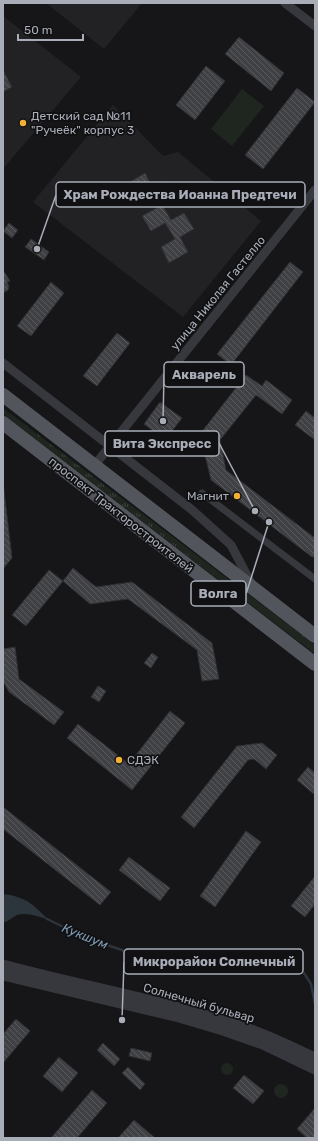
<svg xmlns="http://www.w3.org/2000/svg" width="318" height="1141" font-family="Rubik,sans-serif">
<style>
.built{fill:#222225}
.grass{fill:url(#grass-tufts)}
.green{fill:#1e261f}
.water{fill:#2c353c}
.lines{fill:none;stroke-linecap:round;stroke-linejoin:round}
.stream{stroke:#2c353c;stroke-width:2.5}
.building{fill:url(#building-back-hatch);stroke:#303034}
.pedestrian{stroke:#37383d;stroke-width:7}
.minor{stroke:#37383d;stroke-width:9}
.tertiary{stroke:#37383d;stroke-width:11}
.primary{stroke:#53555c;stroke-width:14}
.poi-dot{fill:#f2b134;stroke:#111113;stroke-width:1.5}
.labels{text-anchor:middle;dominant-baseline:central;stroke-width:3.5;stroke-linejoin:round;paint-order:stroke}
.poi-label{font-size:12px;fill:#a8adb8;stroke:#111113;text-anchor:start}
.street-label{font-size:12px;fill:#a8adb8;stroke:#111113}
.water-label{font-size:13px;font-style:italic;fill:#7f9bb3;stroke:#111113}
.leader{fill:none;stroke:#a8adb8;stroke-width:1.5}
.callout-dot{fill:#a8adb8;stroke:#111113;stroke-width:1.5}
.callout{fill:#111113;stroke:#a8adb8;stroke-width:1.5}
.callout-label{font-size:13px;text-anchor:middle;font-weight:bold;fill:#a8adb8}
</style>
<defs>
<pattern id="grass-tufts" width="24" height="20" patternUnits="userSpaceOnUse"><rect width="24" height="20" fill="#1e261f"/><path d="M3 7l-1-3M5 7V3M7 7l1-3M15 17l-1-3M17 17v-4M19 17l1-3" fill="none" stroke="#3c433d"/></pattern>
<pattern id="building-back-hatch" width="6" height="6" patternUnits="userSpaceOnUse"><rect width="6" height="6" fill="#404145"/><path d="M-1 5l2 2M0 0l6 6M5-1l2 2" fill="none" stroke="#595a5e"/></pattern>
</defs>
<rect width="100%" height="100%" fill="#161618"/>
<path class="built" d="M 46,3 L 142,3 L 104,49 Z
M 3,16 L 81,77 L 3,169 Z
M 113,105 L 163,156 L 178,152 L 261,221 L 183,317 L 33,202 Z"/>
<path class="grass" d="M 3,408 L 315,645 L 315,654 L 3,414 Z"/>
<path class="green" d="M 242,89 L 264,106 L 232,146 L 211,129 Z
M221 1069a6 6 0 1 1 12 0a6 6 0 1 1-12 0Z
M274 1091a7 7 0 1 1 14 0a7 7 0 1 1-14 0Z"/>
<path class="water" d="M 3,894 C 14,895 27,899 35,907 C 40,911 44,916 49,920 C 40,917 27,912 17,915 C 12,917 9,922 3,922 Z"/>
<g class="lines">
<path class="stream" d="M 47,919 L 84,937 L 168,966
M 266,966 L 304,973 L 311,984 L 315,1004
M 199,971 L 236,968"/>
</g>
<path class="building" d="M 239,37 L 284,73 L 271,91 L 225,54 Z
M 206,66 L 225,81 L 195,120 L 176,105 Z
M 4,72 L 12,87 L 3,92 L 3,73 Z
M 297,88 L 315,102 L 263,169 L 245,155 Z
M 145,173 L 153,189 L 167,181 L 176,198 L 163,206 L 171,220 L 184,213 L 194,229 L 180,237 L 188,252 L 169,263 L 161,247 L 175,239 L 165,223 L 151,231 L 142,216 L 157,208 L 148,192 L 134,201 L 125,185 Z
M 9,223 L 18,230 L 12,238 L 3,231 Z
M 31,239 L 49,252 L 44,260 L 25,247 Z
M 290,262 L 303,272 L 231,365 L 217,354 Z
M 3,270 L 10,281 L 7,282 L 9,286 L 8,290 L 3,293 Z
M 51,282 L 64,293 L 31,336 L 17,326 Z
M 117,333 L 130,343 L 97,386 L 83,376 Z
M 246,375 L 262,386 L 266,380 L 292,400 L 282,414 L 256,395 L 220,440 L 226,470 L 315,538 L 315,557 L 312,557 L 211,480 L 200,434 Z
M 160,402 L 182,418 L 165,440 L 144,424 Z
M 306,411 L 315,418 L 315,440 L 295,425 Z
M 3,482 L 12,558 L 3,569 Z
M 73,568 L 96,587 L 132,582 L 212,643 L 219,679 L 202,681 L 197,650 L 128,599 L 90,604 L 63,581 Z
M 49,570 L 63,581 L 26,626 L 12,615 Z
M 15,647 L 19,679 L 64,712 L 54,725 L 9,692 L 3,681 L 3,649 Z
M 152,653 L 158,657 L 151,668 L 144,663 Z
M 98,686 L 106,691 L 99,702 L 91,697 Z
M 170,711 L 185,723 L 132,790 L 67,738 L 78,724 L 129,764 Z
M 262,743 L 277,755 L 266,769 L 254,759 L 248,760 L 194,828 L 181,817 L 237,746 Z
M 308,767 L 315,773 L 315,795 L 297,780 Z
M 3,807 L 111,892 L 100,905 L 3,829 Z
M 246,831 L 261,842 L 215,907 L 200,896 Z
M 129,857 L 170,888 L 160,901 L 119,870 Z
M 315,876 L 315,904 L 305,917 L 291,906 Z
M 16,1019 L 30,1031 L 3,1063 L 3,1034 Z
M 103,1043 L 120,1059 L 114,1066 L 97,1050 Z
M 131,1048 L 152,1053 L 150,1061 L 129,1056 Z
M 59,1057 L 78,1073 L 62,1092 L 43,1076 Z
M 128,1067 L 145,1084 L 140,1090 L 122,1073 Z
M 244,1075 L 264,1091 L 253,1104 L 233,1088 Z
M 92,1090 L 107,1103 L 77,1138 L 51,1138 Z
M 315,1108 L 315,1138 L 307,1138 L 297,1129 Z
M 134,1120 L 155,1138 L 118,1138 Z"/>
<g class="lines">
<path class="pedestrian" d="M 202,493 L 315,579"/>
<path class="minor" d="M 285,3 L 315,26
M 3,363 L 191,509 L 231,545 L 251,583
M 94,466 L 315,190"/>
<path class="tertiary" d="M 3,965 C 84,987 168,1001 248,1029 C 271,1037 293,1048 315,1058
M 3,975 L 179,1017 L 223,1030 L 263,1044 L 315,1069"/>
<path class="primary" d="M 3,395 L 315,636
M 3,423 L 315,664"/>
</g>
<g class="poi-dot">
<circle cx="23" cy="123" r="4"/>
<circle cx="237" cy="496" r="4"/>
<circle cx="119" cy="760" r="4"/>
</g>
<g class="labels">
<g class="poi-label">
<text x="31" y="116">Детский сад №11<tspan x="31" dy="14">"Ручеёк" корпус 3</tspan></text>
<text x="229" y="496" text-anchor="end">Магнит</text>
<text x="127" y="760">СДЭК</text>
</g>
<g class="street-label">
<text transform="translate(218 293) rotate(-51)">улица Николая Гастелло</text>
<text transform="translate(121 515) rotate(38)">проспект Тракторостроителей</text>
<text transform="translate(199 1003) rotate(16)">Солнечный бульвар</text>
</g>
<g class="water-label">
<text transform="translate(85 936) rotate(22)">Кукшум</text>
</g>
</g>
<path class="leader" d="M37 249L56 195M163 421L164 375M255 511L219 443M269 522L246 594M122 1020L124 962"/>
<g class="callout-dot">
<circle cx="37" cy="249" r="4"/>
<circle cx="163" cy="421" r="4"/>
<circle cx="255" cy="511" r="4"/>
<circle cx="269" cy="522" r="4"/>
<circle cx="122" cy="1020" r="4"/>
</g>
<g class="callout">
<rect x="56" y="182" width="249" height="25" rx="4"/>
<rect x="164" y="362" width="80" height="25" rx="4"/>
<rect x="105" y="431" width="114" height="25" rx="4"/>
<rect x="191" y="581" width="55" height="25" rx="4"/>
<rect x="124" y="949" width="179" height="25" rx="4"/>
</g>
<g class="callout-label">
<text x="180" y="199">Храм Рождества Иоанна Предтечи</text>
<text x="204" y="379">Акварель</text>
<text x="162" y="448">Вита Экспресс</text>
<text x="218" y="598">Волга</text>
<text x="214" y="966">Микрорайон Солнечный</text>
</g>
<rect width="318" height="1141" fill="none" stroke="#a8adb8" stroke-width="8"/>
<path d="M18 34v6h65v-6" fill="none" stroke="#a8adb8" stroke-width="2"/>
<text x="24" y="34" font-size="12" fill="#a8adb8" stroke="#111113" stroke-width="3" paint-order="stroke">50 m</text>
</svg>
